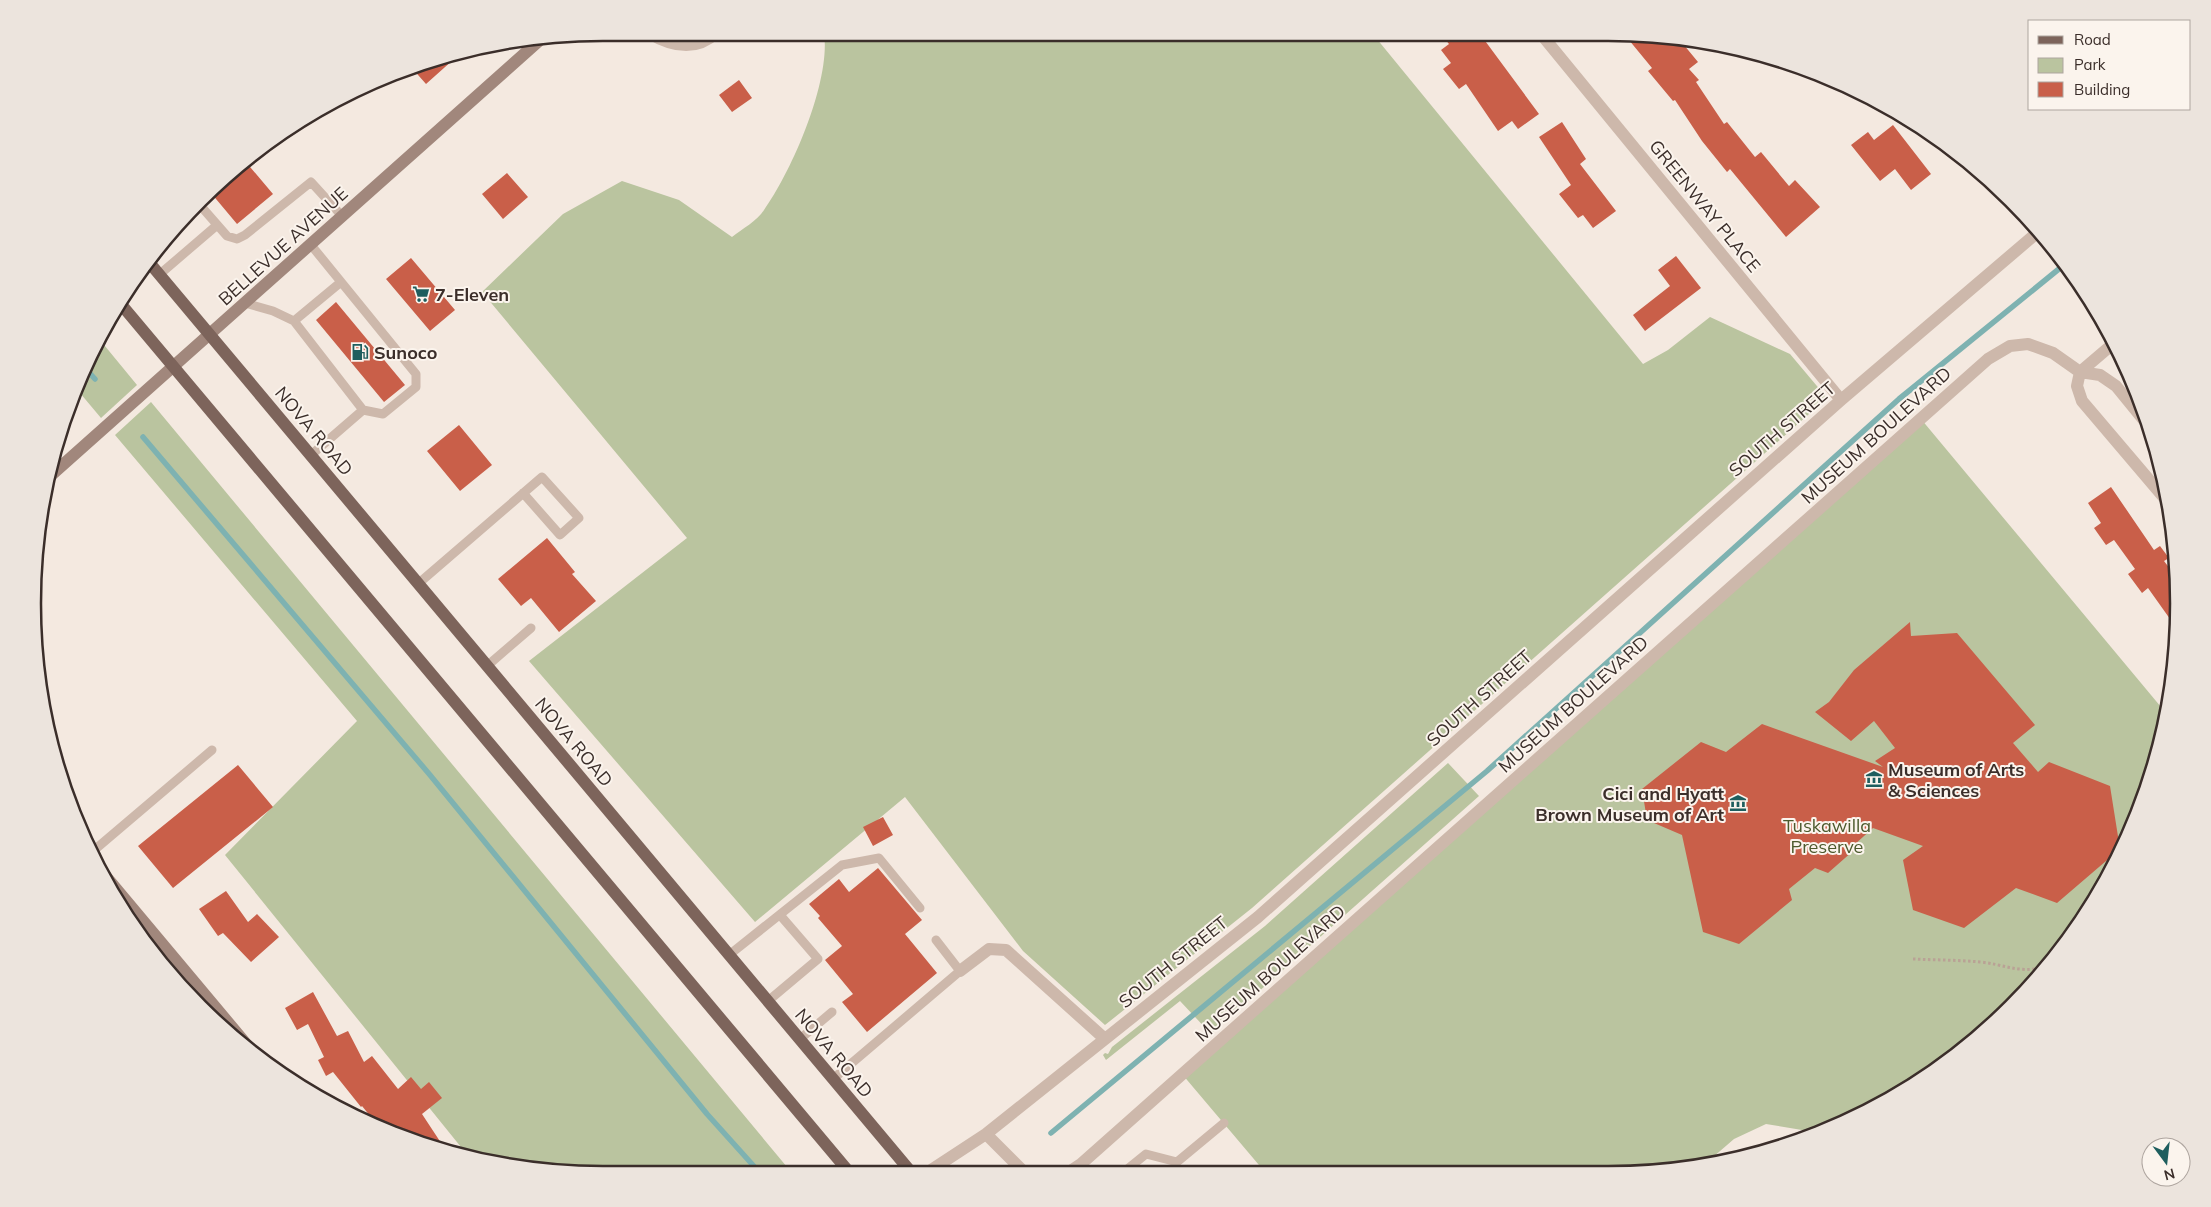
<svg xmlns="http://www.w3.org/2000/svg" width="2211" height="1207" font-family="Mulish,sans-serif">
<style>
.green{fill:#bac49f}
.lines{fill:none;stroke-linecap:round;stroke-linejoin:round}
.stream{stroke:#7eb2b1;stroke-width:5.5}
.building{fill:#c95f49}
.path{stroke:#b9a295;stroke-width:3;stroke-dasharray:2.5 2.5;stroke-linecap:butt}
.lane{stroke:#cdb8ab;stroke-width:9}
.street{stroke:#cdb8ab;stroke-width:12}
.secondary{stroke:#a1877c;stroke-width:12}
.primary{stroke:#7d645b;stroke-width:12}
.labels{text-anchor:middle;dominant-baseline:central;stroke-width:4;stroke-linejoin:round;paint-order:stroke}
.street-label{font-size:18px;fill:#3b2e2a;stroke:#fbf4ed}
.poi-label{font-size:18px;font-weight:bold;fill:#3b2e2a;stroke:#fbf4ed;text-anchor:start}
.park-label{font-size:18px;fill:#4c5a2d;stroke:#fbf4ed}
.rim{fill:none;stroke:#3b2e2a;stroke-width:2.5}
</style>
<rect width="100%" height="100%" fill="#f4e9e0"/>
<path class="green" d="M 824,33 L 1372,33 L 1643,364 L 1668,350 L 1710,317 L 1790,354 L 1827,398 L 1252,908 L 1105,1025 L 1023,951 L 905,797 L 755,922 L 529,661 L 687,538 L 482,292 L 563,214 L 622,181 L 679,200 L 732,237 C 742,229 757,221 764,210 C 792,171 831,81 824,33 Z
M 100,340 L 137,385 L 101,418 L 80,393 L 71,401 L 76,385 Z
M 151,402 L 792,1173 L 566,1173 L 469,1157 L 225,855 L 357,721 L 115,435 Z
M 1921,419 L 2166,713 L 2148,787 L 2102,889 L 2011,1007 L 1924,1078 L 1806,1137 L 1802,1130 L 1766,1124 L 1734,1139 L 1705,1164 L 1682,1170 L 1264,1171 L 1182,1074 Z
M 1448,763 L 1479,796 L 1211,1034 L 1180,1001 L 1106,1060 L 1103,1055 L 1105,1053 L 1108,1054 L 1112,1047 L 1265,926 Z"/>
<g class="lines">
<path class="stream" d="M 85,368 L 95,379
M 143,437 L 430,775 L 707,1114 L 760,1173
M 1051,1133 L 1487,771 L 1899,399 L 2065,264"/>
</g>
<path class="building" d="M 1440,33 L 1480,34 L 1539,114 L 1518,129 L 1512,121 L 1498,131 L 1466,84 L 1459,89 L 1443,69 L 1451,63 L 1441,50 L 1449,44 Z
M 1624,34 L 1645,34 L 1679,39 L 1698,62 L 1689,69 L 1699,80 L 1696,82 L 1724,124 L 1727,122 L 1755,157 L 1761,152 L 1789,186 L 1795,180 L 1820,207 L 1786,237 L 1730,169 L 1727,172 L 1702,141 L 1675,100 L 1673,101 L 1648,71 L 1652,68 Z
M 463,51 L 426,84 L 411,67 L 420,63 Z
M 739,80 L 752,98 L 732,112 L 719,95 Z
M 1562,122 L 1586,159 L 1580,164 L 1616,211 L 1593,228 L 1583,215 L 1578,218 L 1559,194 L 1571,185 L 1539,137 Z
M 1893,125 L 1931,174 L 1911,190 L 1895,169 L 1880,181 L 1851,145 L 1868,132 L 1874,140 Z
M 245,161 L 273,194 L 237,224 L 211,193 Z
M 507,173 L 528,197 L 503,219 L 482,194 Z
M 1676,256 L 1701,288 L 1645,331 L 1633,315 L 1670,286 L 1658,270 Z
M 411,258 L 455,310 L 430,331 L 386,279 Z
M 336,302 L 405,385 L 384,402 L 316,320 Z
M 459,425 L 492,465 L 460,491 L 427,451 Z
M 2111,487 L 2154,550 L 2160,546 L 2169,558 L 2164,561 L 2177,578 L 2175,626 L 2148,588 L 2142,593 L 2128,574 L 2135,569 L 2114,540 L 2106,545 L 2094,528 L 2101,523 L 2088,503 Z
M 547,538 L 575,572 L 572,574 L 596,601 L 559,632 L 531,598 L 521,606 L 498,579 Z
M 1910,622 L 1911,636 L 1957,633 L 2035,725 L 2013,743 L 2038,772 L 2049,762 L 2110,786 L 2120,849 L 2057,903 L 2016,888 L 1964,928 L 1913,910 L 1903,860 L 1923,846 L 1873,828 L 1854,845 L 1853,851 L 1828,873 L 1815,868 L 1789,889 L 1792,900 L 1739,944 L 1703,932 L 1682,835 L 1647,820 L 1642,789 L 1701,742 L 1726,752 L 1762,724 L 1883,767 L 1875,761 L 1895,748 L 1874,721 L 1851,741 L 1815,712 L 1829,702 L 1854,670 Z
M 238,765 L 273,807 L 173,888 L 138,846 Z
M 883,817 L 893,835 L 873,846 L 863,827 Z
M 878,868 L 922,920 L 905,934 L 937,973 L 867,1032 L 842,1002 L 853,994 L 825,960 L 842,946 L 818,918 L 820,916 L 809,904 L 839,879 L 849,892 Z
M 226,891 L 248,922 L 257,914 L 279,937 L 251,962 L 223,933 L 218,936 L 199,909 Z
M 313,992 L 337,1036 L 348,1031 L 364,1062 L 372,1056 L 398,1089 L 411,1077 L 421,1089 L 429,1082 L 442,1098 L 422,1114 L 447,1152 L 375,1122 L 362,1106 L 361,1107 L 333,1072 L 326,1076 L 318,1060 L 324,1057 L 308,1024 L 297,1030 L 285,1008 Z"/>
<g class="lines">
<path class="path" d="M 1913,959 C 1935,960 1958,960 1980,962 C 2003,964 2017,973 2042,968"/>
<path class="lane" d="M 199,204 L 227,236 L 237,239 L 245,235 L 311,182 L 342,216
M 311,245 L 416,374 L 416,387 L 383,414 L 363,410 L 311,455
M 160,274 L 216,226
M 341,282 L 294,321 L 363,410
M 245,303 L 273,311 L 294,321
M 419,583 L 542,477 L 579,518 L 560,535 L 523,493
M 487,666 L 531,628
M 92,852 L 212,750
M 729,955 L 842,865 L 879,858 L 920,908
M 768,1001 L 818,959 L 780,915
M 800,1039 L 832,1012
M 833,1079 L 960,971 L 936,940
M 1125,1171 L 1146,1154 L 1177,1162 L 1224,1123"/>
<path class="street" d="M 649,33 C 671,46 695,52 716,33
M 1541,34 L 1841,400
M 2080,372 L 2077,386 L 2082,401 L 2167,501
M 2080,372 L 2114,343
M 960,971 L 989,949 L 1006,950 L 1105,1039
M 986,1134 L 1024,1172
M 928,1172 L 986,1134 L 1258,917 L 1841,400 L 2038,232
M 1069,1172 L 1081,1164 L 1988,359 L 2010,346 L 2028,344 L 2053,353 L 2080,372 L 2100,375 L 2116,386 L 2147,424"/>
<path class="secondary" d="M 48,478 L 541,39
M 103,873 L 257,1057"/>
<path class="primary" d="M 148,261 L 911,1172
M 120,303 L 849,1172"/>
</g>
<defs>
<g id="supermarket-bare" transform="scale(1.35)"><path d="M-6-5.5h2.5l.6 2H6L4.5 2H-2.5L-4.4-4H-6ZM-1.5 3.2a1.3 1.3 0 1 0 .1 0ZM3 3.2a1.3 1.3 0 1 0 .1 0Z" fill="#1e5e5e" stroke="#fbf4ed" stroke-width="2.5" paint-order="stroke"/></g>
<g id="fuel-bare" transform="scale(1.35)"><path d="M-5.5-6h7V0h2V4h1.3V-2.5L3-4.5l.8-.8L6-3V5H2.5V1h-1V6h-7ZM-4.2-4.7v3.2H.2V-4.7Z" fill="#1e5e5e" stroke="#fbf4ed" stroke-width="2.5" paint-order="stroke"/></g>
<g id="museum-bare" transform="scale(1.35)"><path d="M0-6L6-3V-2H-6V-3ZM-5-1h2V3h-2ZM-1-1h2V3h-2ZM3-1h2V3H3ZM-6 4H6V6H-6Z" fill="#1e5e5e" stroke="#fbf4ed" stroke-width="2.5" paint-order="stroke"/></g>
</defs>
<g fill-rule="evenodd">
<use href="#supermarket-bare" x="421" y="294"/>
<use href="#fuel-bare" x="360" y="352"/>
<use href="#museum-bare" x="1874" y="779"/>
<use href="#museum-bare" x="1738" y="803"/>
</g>
<g class="labels">
<g class="street-label">
<text transform="translate(1705 206) rotate(51)">GREENWAY PLACE</text>
<text transform="translate(283 246) rotate(-42)">BELLEVUE AVENUE</text>
<text transform="translate(1782 429) rotate(-41)">SOUTH STREET</text>
<text transform="translate(314 431) rotate(50)">NOVA ROAD</text>
<text transform="translate(1876 435) rotate(-42)">MUSEUM BOULEVARD</text>
<text transform="translate(1479 698) rotate(-42)">SOUTH STREET</text>
<text transform="translate(1573 704) rotate(-42)">MUSEUM BOULEVARD</text>
<text transform="translate(574 742) rotate(50)">NOVA ROAD</text>
<text transform="translate(1173 962) rotate(-39)">SOUTH STREET</text>
<text transform="translate(1270 973) rotate(-42)">MUSEUM BOULEVARD</text>
<text transform="translate(834 1053) rotate(50)">NOVA ROAD</text>
</g>
<g class="poi-label">
<text x="435" y="294">7-Eleven</text>
<text x="374" y="352">Sunoco</text>
<text x="1888" y="769">Museum of Arts<tspan x="1888" dy="21">&amp; Sciences</tspan></text>
<text x="1724" y="793" text-anchor="end">Cici and Hyatt<tspan x="1724" dy="21">Brown Museum of Art</tspan></text>
</g>
<g class="park-label">
<text x="1827" y="825">Tuskawilla<tspan x="1827" dy="21">Preserve</tspan></text>
</g>
</g>
<path d="M0 0H2211V1207H0ZM603 41H1608A562 562 0 0 1 2170 603V604A562 562 0 0 1 1608 1166H603A562 562 0 0 1 41 604V603A562 562 0 0 1 603 41Z" fill="#ece4dd" fill-rule="evenodd"/>
<path class="rim" d="M603 41H1608A562 562 0 0 1 2170 603V604A562 562 0 0 1 1608 1166H603A562 562 0 0 1 41 604V603A562 562 0 0 1 603 41Z"/>
<rect x="2028" y="20" width="162" height="90" fill="#fbf4ed" stroke="#aea59f"/>
<rect x="2038" y="36" width="25" height="8" fill="#7d645b" stroke="#aea59f"/>
<text x="2074" y="45" font-size="15" fill="#3b2e2a">Road</text>
<rect x="2038" y="58" width="25" height="15" fill="#bac49f" stroke="#aea59f"/>
<text x="2074" y="70" font-size="15" fill="#3b2e2a">Park</text>
<rect x="2038" y="82" width="25" height="15" fill="#c95f49" stroke="#aea59f"/>
<text x="2074" y="95" font-size="15" fill="#3b2e2a">Building</text>
<g transform="translate(2166 1162) rotate(165)"><circle r="24" fill="#fbf4ed" stroke="#aea59f"/>
<path d="M0-4L9 19L0 12L-9 19Z" fill="#1e5e5e"/>
<text y="-8" font-size="14" font-weight="bold" text-anchor="middle" fill="#3b2e2a">N</text>
</g>
</svg>
